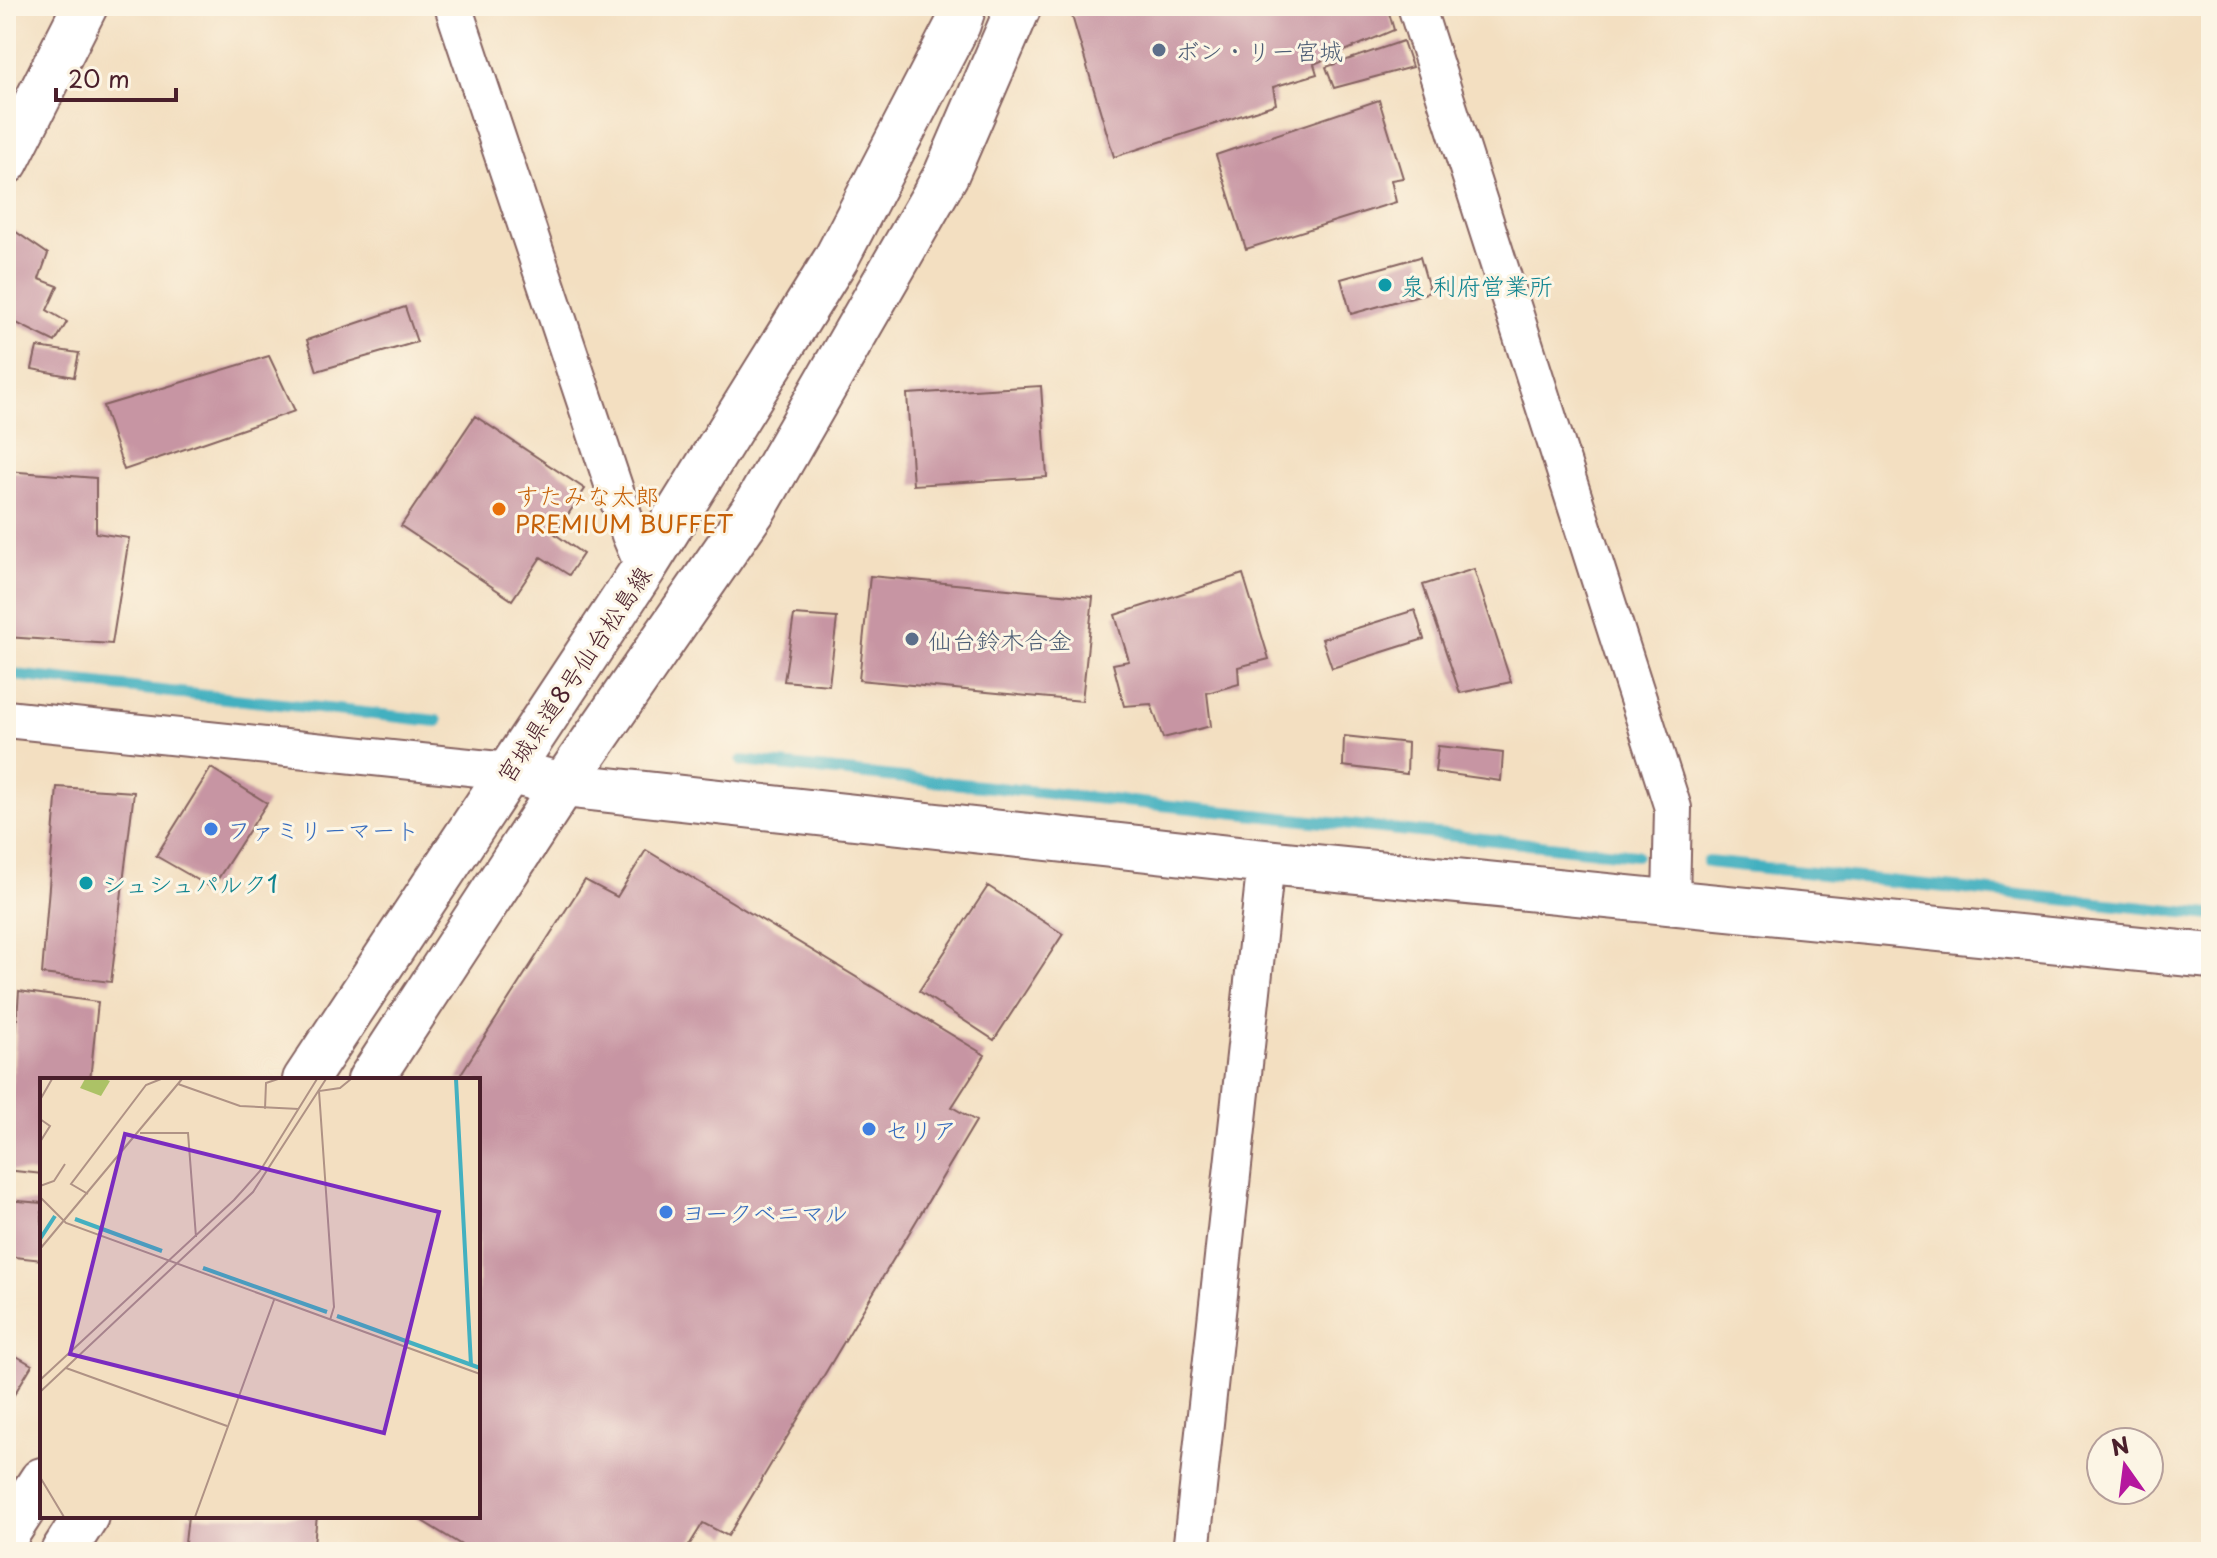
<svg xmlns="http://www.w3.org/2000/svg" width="2217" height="1558" font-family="'Playpen Sans','Klee One',sans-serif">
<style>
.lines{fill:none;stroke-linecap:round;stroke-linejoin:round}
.stream{stroke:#43b0c0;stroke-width:12}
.building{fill:#c795a3}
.minor-casing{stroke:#856260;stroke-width:40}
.tertiary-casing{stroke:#856260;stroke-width:48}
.primary-casing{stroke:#856260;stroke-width:48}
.minor{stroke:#fff;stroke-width:36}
.tertiary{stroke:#fff;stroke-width:44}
.primary{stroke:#fff;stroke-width:44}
.service-dot{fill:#5c6f8a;stroke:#fcf5e5;stroke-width:3}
.culture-dot{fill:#0f9aa8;stroke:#fcf5e5;stroke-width:3}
.food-dot{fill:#e8710a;stroke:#fcf5e5;stroke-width:3}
.shop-dot{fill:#3f7fe0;stroke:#fcf5e5;stroke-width:3}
.labels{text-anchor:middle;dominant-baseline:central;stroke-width:6;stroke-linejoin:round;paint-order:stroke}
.service-label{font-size:24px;fill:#4e5e75;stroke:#fcf5e5;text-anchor:start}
.culture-label{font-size:24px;fill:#0d838f;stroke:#fcf5e5;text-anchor:start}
.food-label{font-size:24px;fill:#c56008;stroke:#fcf5e5;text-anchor:start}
.street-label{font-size:24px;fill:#4a1f2b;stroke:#fcf5e5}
.shop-label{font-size:24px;fill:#366cbe;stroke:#fcf5e5;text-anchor:start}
.inset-river{fill:none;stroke:#43b0c0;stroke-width:4}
.inset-road{fill:none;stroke:#af9285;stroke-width:2}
.view{fill:#7b2cbf;fill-opacity:0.15;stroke:#7b2cbf;stroke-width:4}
.inset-edge{fill:none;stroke:#4a1f2b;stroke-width:4}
</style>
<rect width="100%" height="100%" fill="#fcf5e5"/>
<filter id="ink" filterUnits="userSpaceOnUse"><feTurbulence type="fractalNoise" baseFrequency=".0125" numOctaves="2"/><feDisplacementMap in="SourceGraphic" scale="16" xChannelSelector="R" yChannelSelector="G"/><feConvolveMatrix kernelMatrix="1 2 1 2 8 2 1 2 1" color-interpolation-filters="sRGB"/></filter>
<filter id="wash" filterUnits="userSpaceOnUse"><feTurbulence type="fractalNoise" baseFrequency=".006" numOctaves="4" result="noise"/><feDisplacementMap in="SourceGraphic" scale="32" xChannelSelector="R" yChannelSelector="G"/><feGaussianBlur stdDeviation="1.8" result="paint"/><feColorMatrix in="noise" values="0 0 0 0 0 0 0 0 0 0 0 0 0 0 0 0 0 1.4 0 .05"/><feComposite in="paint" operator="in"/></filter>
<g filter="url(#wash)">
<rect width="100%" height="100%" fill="#f3dfc1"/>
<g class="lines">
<path class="stream" d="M 6,674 L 437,721
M 742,761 L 1636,855
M 1708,862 L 2211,915"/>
</g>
<g id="blocks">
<path class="building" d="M 1102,6 L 1387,6 L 1394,30 L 1314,64 L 1317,74 L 1273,87 L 1276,104 L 1114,157 L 1072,16 Z
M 1403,41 L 1412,67 L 1334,88 L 1326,67 Z
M 1379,100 L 1403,178 L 1391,180 L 1396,202 L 1246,249 L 1216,155 Z
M 6,225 L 48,254 L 39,279 L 58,286 L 47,310 L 67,322 L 55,342 L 6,318 Z
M 1420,257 L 1430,292 L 1351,314 L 1341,279 Z
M 405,307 L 417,342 L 317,371 L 307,340 Z
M 37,347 L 79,353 L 74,377 L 32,369 Z
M 269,356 L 295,411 L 124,470 L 103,406 Z
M 1041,386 L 1047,477 L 913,485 L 907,394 Z
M 475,416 L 585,489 L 555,534 L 583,554 L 569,575 L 541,557 L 512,600 L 401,526 Z
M 6,471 L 96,478 L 96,533 L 129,538 L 112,644 L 6,637 Z
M 1474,569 L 1511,682 L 1460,693 L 1423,585 Z
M 1243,574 L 1269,659 L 1238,667 L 1239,684 L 1207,693 L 1211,726 L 1163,738 L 1151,704 L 1124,706 L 1113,664 L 1129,661 L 1115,615 Z
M 870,576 L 1093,597 L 1082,701 L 859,680 Z
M 1415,610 L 1424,639 L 1332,668 L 1322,639 Z
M 794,615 L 837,618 L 829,685 L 784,681 Z
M 1344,736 L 1408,743 L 1407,774 L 1343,766 Z
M 1438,746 L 1503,753 L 1501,781 L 1435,772 Z
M 211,768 L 267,803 L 212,888 L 156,856 Z
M 57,787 L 134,792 L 111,982 L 42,974 Z
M 646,850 L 985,1055 L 952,1107 L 976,1121 L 728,1536 L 703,1523 L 685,1552 L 473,1552 L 414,1516 L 478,1516 L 478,1080 L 457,1080 L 585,880 L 617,897 Z
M 988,886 L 1063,934 L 994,1040 L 919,991 Z
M 19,991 L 98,1002 L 90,1080 L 42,1080 L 42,1174 L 6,1170 Z
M 6,1200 L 42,1203 L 42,1260 L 6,1256 Z
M 6,1350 L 32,1365 L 6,1408 Z
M 188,1516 L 317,1516 L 313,1552 L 184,1552 Z"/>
</g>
</g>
<g filter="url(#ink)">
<use href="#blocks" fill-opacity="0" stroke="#856260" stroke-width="2"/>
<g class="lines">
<g class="minor-casing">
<path id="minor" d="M 453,6 L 630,535 L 644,568
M 1416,6 L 1673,808 L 1671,901
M 6,719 L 508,771
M 1191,1552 L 1266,862"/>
</g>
<g class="tertiary-casing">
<path id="tertiary" d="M 6,162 L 85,6
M 508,771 L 563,785 L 1266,862 L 2211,956"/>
</g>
<g class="primary-casing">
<path id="primary" d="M 305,1080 L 644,568 L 836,259 L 958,24 L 964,6
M 370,1080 L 563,785 L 754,509 L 946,175 L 1019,6
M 6,1535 L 42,1480
M 63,1552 L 86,1516"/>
</g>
<use href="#minor" class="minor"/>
<use href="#tertiary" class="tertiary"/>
<use href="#primary" class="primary"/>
</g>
</g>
<g class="service-dot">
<circle cx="1159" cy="50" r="8"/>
<circle cx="912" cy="639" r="8"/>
</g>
<g class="culture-dot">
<circle cx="1385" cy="285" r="8"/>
<circle cx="86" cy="883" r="8"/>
</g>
<circle class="food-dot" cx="499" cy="509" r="8"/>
<g class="shop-dot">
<circle cx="211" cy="829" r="8"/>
<circle cx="869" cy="1129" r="8"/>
<circle cx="666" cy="1212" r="8"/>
</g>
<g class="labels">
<g class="service-label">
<text x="1175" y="50">ボン・リー宮城</text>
<text x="928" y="639">仙台鈴木合金</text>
</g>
<g class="culture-label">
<text x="1401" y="285">泉 利府営業所</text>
<text x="102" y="883">シュシュパルク1</text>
</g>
<g class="food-label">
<text x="515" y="495">すたみな太郎<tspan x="515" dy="28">PREMIUM BUFFET</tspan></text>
</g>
<g class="street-label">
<text transform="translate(573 674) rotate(-56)">宮城県道8号仙台松島線</text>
</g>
<g class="shop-label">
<text x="227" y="829">ファミリーマート</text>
<text x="885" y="1129">セリア</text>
<text x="682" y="1212">ヨークベニマル</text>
</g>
</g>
<g transform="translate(40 1078)">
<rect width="440" height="440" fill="#f3dfc1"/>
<path d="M 45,1 L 65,1 L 70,3 L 61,18 L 40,10 Z" fill="#acc266"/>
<path class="inset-river" d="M 416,1 L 431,287M 35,141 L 122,173M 0,161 L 15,138M 163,190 L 287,234M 297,238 L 440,290"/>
<path class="inset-road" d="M 138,6 L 200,28 L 259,31M 0,22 L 12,1M 225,31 L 226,5 L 238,1M 0,41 L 10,48 L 0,64M 100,55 L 148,55 L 156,159M 0,108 L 14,103 L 25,86M 48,116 L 31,106 L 106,7 L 121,1M 0,119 L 26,145 L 440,296M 0,171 L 142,1M 290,242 L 294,229 L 279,13 L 300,10 L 311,1M 26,290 L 187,348M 0,302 L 194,122 L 220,93 L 277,1M 0,314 L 213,114 L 286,1M 0,399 L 24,439M 155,439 L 234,222"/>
<path class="view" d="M 85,56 L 399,134 L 344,355 L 30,276 Z"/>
<rect width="440" height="440" class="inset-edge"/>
</g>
<rect width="2217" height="1558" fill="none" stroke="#fcf5e5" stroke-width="32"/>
<g transform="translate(2125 1466) rotate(346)"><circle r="38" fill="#fcf5e5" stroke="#b59f9b" stroke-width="2"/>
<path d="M0-6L14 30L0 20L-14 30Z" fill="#b5179e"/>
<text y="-12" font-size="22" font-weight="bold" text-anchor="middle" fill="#4a1f2b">N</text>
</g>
<path d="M56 88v12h120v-12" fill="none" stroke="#4a1f2b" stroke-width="4"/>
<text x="68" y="88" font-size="24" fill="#4a1f2b" stroke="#fcf5e5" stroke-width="6" paint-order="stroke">20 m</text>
</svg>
